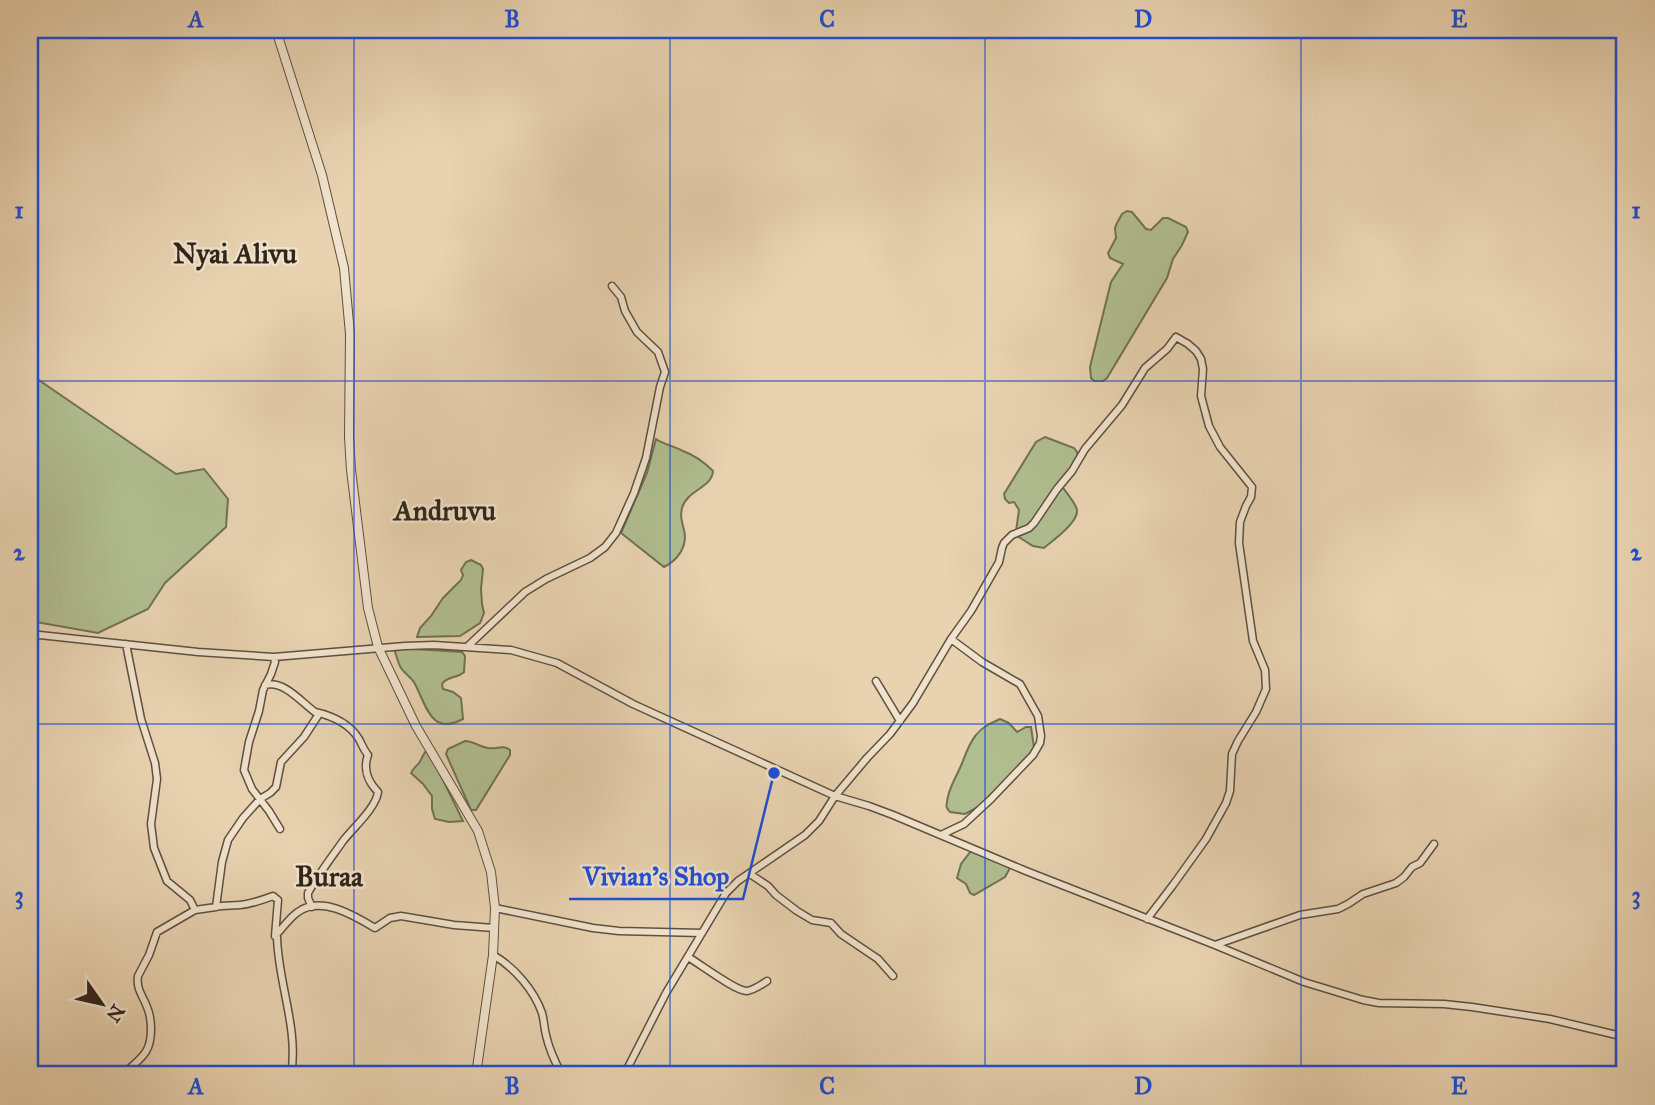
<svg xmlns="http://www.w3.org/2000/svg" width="1655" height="1105" font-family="'IM FELL Great Primer',serif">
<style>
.green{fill:#b0bd8f;stroke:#707154;stroke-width:2}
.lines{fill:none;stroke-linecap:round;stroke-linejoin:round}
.minor-casing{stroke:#5d503f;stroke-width:9}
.tertiary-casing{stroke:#5d503f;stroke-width:10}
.minor{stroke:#f0e2cc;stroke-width:6}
.tertiary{stroke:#f0e2cc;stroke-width:8}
.grid{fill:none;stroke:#1d4ed8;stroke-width:2;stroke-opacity:0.55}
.labels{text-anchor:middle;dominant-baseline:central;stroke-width:5;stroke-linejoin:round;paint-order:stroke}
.quarter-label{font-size:28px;font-weight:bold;fill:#2f2519;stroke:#f0e2cc}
.leader{fill:none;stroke:#1d4ed8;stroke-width:2.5}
.callout-dot{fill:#1d4ed8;stroke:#f0e2cc;stroke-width:2.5}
.callout-label{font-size:26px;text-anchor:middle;font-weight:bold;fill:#1d4ed8;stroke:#f0e2cc;stroke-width:5;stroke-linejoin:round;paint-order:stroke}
.neatline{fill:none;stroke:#1d4ed8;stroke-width:2.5}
.grid-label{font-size:23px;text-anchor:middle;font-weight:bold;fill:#1d4ed8}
</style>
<rect width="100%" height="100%" fill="#e8d2b0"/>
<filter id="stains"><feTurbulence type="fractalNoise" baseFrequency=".00286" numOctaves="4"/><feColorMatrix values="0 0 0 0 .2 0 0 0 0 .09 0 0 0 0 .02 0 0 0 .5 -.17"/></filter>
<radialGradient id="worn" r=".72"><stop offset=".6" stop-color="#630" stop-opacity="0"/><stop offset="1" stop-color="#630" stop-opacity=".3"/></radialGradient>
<path class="green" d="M 1127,211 L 1132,212 L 1146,229 L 1151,230 L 1163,218 L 1168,218 L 1186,227 L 1188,232 L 1182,245 L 1173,259 L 1167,278 L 1107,378 L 1103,381 L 1094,381 L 1091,378 L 1090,367 L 1111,282 L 1123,264 L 1110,258 L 1108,253 L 1116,238 L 1115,228 L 1117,223 L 1122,214 Z
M 30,374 L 176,474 L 204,469 L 228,499 L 226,527 L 165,583 L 148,609 L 98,633 L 30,621 Z
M 1045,437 L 1074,448 L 1077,452 L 1078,457 L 1062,486 C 1066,493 1076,503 1077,510 C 1079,522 1052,541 1044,548 L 1033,546 L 1017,536 L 1016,531 L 1019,510 L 1014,502 L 1009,503 L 1005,499 L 1004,494 L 1036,442 Z
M 656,439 C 665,445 674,446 683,451 C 694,455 705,463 713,471 C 712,488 687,490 682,508 C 680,517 682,522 684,530 C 688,546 678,560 664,567 L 621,533 L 647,473 Z
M 471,560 L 481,565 L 483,569 L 481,589 L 482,604 L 484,613 L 480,623 L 460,636 L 417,637 L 420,628 L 431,616 L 443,598 L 461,580 L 463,575 L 461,570 L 466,562 Z
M 397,648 L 462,652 L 465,656 L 464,672 C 457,679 448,675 442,684 L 443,689 L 453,692 L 461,698 L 463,719 C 431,736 427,707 415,684 C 412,678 405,674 401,668 C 398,663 397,657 395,652 Z
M 1000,719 L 1009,723 L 1017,732 L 1026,727 L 1031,727 L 1034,747 L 1029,756 L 982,805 L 965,814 L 950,812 C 946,807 946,808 947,802 C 948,790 954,781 959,770 C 965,758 967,746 976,735 C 982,727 991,723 1000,719 Z
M 465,741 C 474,741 479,747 488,748 C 497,750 502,744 510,750 L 510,755 L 476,810 L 471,810 L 446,754 L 448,749 Z
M 428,749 L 463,821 L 449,822 L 435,819 L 432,809 L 432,796 L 423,784 L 411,773 C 413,768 416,767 419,763 C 423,758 422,754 428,749 Z
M 971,851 L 1008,864 L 1010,868 L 1005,877 L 974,895 L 970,893 L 966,884 L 957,878 L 961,864 Z"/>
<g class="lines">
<g class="minor-casing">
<path id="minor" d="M 30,634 L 198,652 L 274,657 L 405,646 L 434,645 L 511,650 L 557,663 L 633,704 L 835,796 L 869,806 L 893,815 L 1026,871 L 1215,945 L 1304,982 L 1363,1000 L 1379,1003 L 1444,1004 L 1472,1007 L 1550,1019 L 1625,1037
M 30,645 L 36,636
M 468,646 L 525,592 L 546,579 L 590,558 L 605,547 L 616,533 L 634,493 L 646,458 L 660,387 L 665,372 L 658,352 L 637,332 L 625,311 L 621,297 L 612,286
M 274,657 L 275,662 L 271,674 L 263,690 L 259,711 L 249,742 L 244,770 L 252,789 L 269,811 L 280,829
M 876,681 L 900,721
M 265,685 C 284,680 301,702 315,712 C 333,716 349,723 359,739 C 362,745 364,750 368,755 C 363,769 368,782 378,792 C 376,808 353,828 343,841 C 331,858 318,875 308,893 L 308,898 L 312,907
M 941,835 L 964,824 L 991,799 L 1033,755 L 1040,743 L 1041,736 L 1038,716 L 1020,684 L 982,662 L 951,639
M 750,874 L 768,886 L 776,895 L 797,911 L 812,920 L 831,923 L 841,934 L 878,959 L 893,976
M 216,907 C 224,905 231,906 240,905 C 252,904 262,900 273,896 L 278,900 L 275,936
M 495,908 L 593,928 L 619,931 L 702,933
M 195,910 L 216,907 L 222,862 L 228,840 L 243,818 L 260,799 L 270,793 L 276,787 L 281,762 L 304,737 L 319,714
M 1215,945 L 1300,915 L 1338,909 L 1348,904 L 1363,894 L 1396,883 L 1404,877 L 1412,867 L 1420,863 L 1434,844
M 493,955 C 514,967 534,990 542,1013 C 544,1020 544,1027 546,1035 C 549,1049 555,1062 562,1075
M 688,957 C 700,964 737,992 747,991 C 754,990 761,985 767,981
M 123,1075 C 139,1058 151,1056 151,1029 C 151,1022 150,1014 147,1007 C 143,996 136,989 138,976 L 149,955 L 157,932 L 195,910 L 190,900 L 167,881 L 154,848 L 151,824 L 157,779 L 155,763 L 141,719 L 126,644
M 291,1075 C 299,1029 278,983 277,937 L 275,936 C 283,928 289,918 298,912 C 321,895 355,916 375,928 L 390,918 L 401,916 L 454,925 L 494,928
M 624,1075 L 666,993 L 726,893 L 738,881 L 805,835 L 819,821 L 835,796 L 867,758 L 890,734 L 913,703 L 951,639 L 971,611 L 999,562 L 1002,548 L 1004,543 L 1012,535 L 1029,528 L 1034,523 L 1057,489 L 1072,471 L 1085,449 L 1122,405 L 1145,368 L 1167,349 L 1176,337 L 1188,344 L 1196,351 L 1201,359 L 1203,369 L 1201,396 L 1209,426 L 1220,447 L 1252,487 L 1251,497 L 1246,506 L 1240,522 L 1239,543 L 1253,641 L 1265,670 L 1266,689 L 1256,712 L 1238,741 L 1232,754 L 1230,791 L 1226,803 L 1206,839 L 1173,885 L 1147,919"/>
</g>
<g class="tertiary-casing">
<path id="tertiary" d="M 276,30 L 322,175 L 344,268 L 350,334 L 349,437 L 351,470 L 368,608 L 378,647 L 416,726 L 478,831 L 491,872 L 495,908 L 493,955 L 476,1075"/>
</g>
<use href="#minor" class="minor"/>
<use href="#tertiary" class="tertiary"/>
</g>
<path class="grid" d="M 354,30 L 354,1075M 670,30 L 670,1075M 985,30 L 985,1075M 1301,30 L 1301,1075M 30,381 L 1625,381M 30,724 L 1625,724"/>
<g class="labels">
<g class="quarter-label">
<text x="235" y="253">Nyai Alivu</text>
<text x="445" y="510">Andruvu</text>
<text x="329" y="876">Buraa</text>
</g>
</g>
<path class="leader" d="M774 773L743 899H569"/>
<circle class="callout-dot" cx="774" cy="773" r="7"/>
<g class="callout-label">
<text x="656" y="885">Vivian's Shop</text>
</g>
<rect width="1655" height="1105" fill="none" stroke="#e8d2b0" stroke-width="77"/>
<g transform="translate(102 1004) rotate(124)" stroke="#f0e2cc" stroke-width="5" paint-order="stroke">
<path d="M0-5L12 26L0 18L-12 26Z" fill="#2f2519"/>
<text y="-10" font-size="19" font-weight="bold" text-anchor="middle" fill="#2f2519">N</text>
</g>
<rect x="38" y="38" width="1578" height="1028" class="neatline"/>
<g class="grid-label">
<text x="196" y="27">A</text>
<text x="512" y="27">B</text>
<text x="827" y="27">C</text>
<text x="1143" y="27">D</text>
<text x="1459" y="27">E</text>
<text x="19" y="218">1</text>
<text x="1636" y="218">1</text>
<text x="19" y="560">2</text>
<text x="1636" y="560">2</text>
<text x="19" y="903">3</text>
<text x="1636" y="903">3</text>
<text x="196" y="1094">A</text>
<text x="512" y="1094">B</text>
<text x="827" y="1094">C</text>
<text x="1143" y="1094">D</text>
<text x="1459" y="1094">E</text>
</g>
<rect width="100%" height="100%" filter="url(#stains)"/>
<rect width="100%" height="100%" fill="url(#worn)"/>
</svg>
